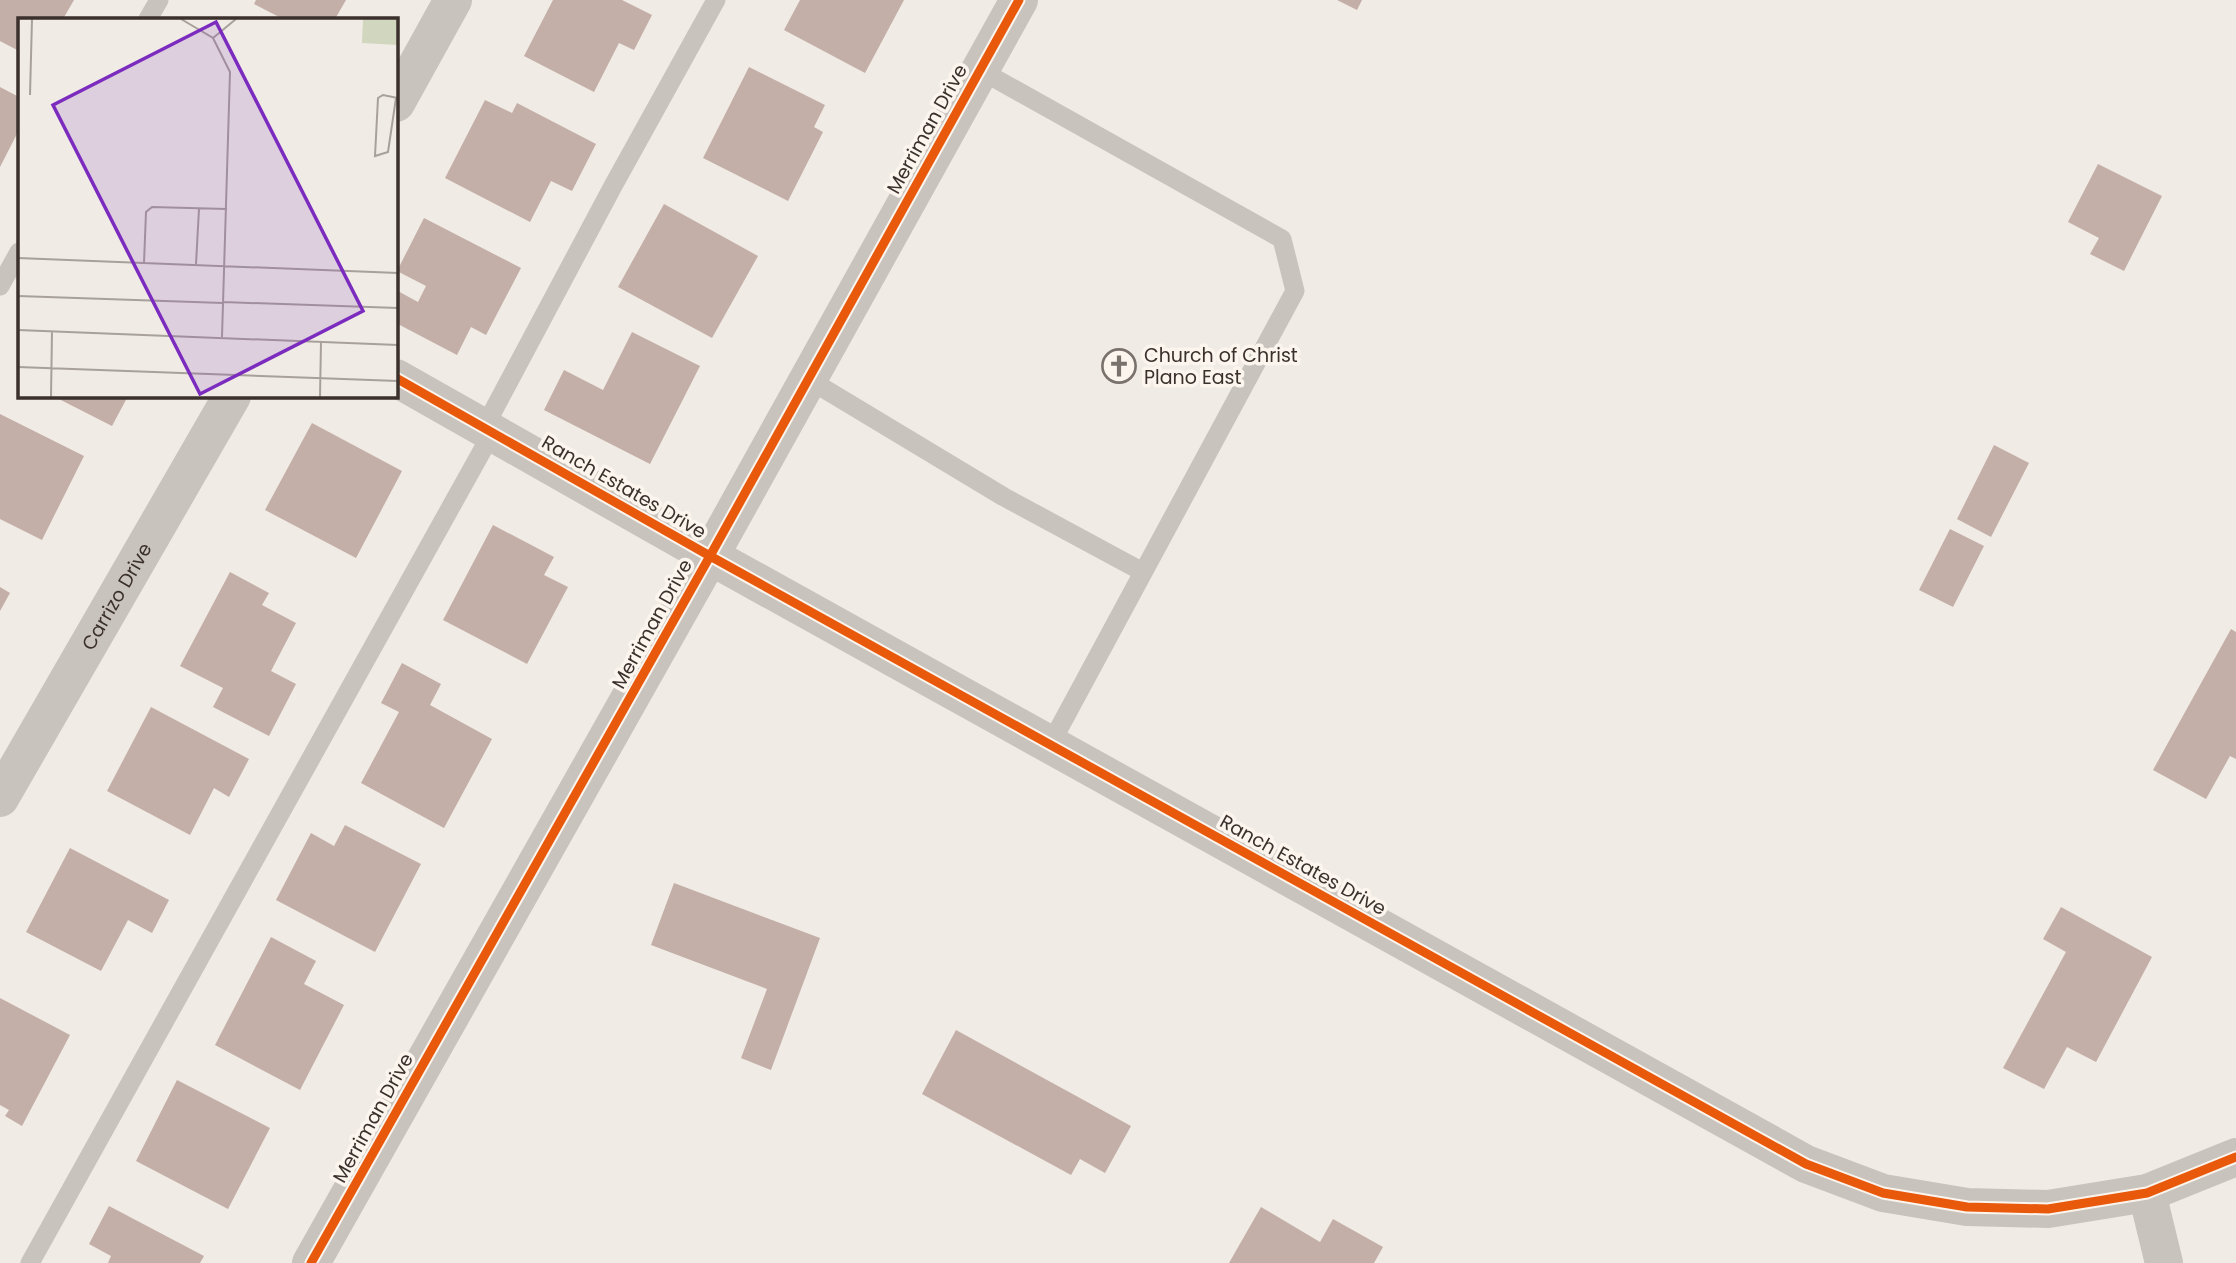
<svg xmlns="http://www.w3.org/2000/svg" width="2236" height="1263" font-family="Poppins,sans-serif">
<style>
.building{fill:#c3afa7}
.lines{fill:none;stroke-linecap:round;stroke-linejoin:round}
.lane{stroke:#c9c3be;stroke-width:19}
.street{stroke:#c9c3be;stroke-width:38}
.cycleway-casing{stroke:#fbf5ee;stroke-width:13}
.cycleway{stroke:#e8590c;stroke-width:9}
.labels{text-anchor:middle;dominant-baseline:central;stroke-width:7;stroke-linejoin:round;paint-order:stroke}
.street-label{font-size:19px;fill:#3b302b;stroke:#fbf5ee}
.poi-label{font-size:19px;fill:#3b302b;stroke:#fbf5ee;text-anchor:start}
.inset-road{fill:none;stroke:#a8a09b;stroke-width:2}
.view{fill:#7b2cbf;fill-opacity:0.15;stroke:#7b2cbf;stroke-width:3.5}
.inset-edge{fill:none;stroke:#3b302b;stroke-width:3.5}
</style>
<rect width="100%" height="100%" fill="#f0ebe5"/>
<path class="building" d="M 0,0 L 74,0 L 63,19 L 19,19 L 19,51 L 0,41 Z
M 256,0 L 346,0 L 335,19 L 283,19 L 254,4 Z
M 553,0 L 622,0 L 652,15 L 634,50 L 619,43 L 594,92 L 524,56 Z
M 800,0 L 904,0 L 865,73 L 784,30 Z
M 1337,0 L 1362,0 L 1357,10 Z
M 749,67 L 825,105 L 814,127 L 823,132 L 788,201 L 703,158 Z
M 0,87 L 19,97 L 19,130 L 0,167 Z
M 485,100 L 512,113 L 517,103 L 596,144 L 572,191 L 551,181 L 530,222 L 445,178 Z
M 2098,164 L 2162,196 L 2124,271 L 2090,254 L 2099,238 L 2068,222 Z
M 664,204 L 758,256 L 712,338 L 618,287 Z
M 424,218 L 521,268 L 486,335 L 471,327 L 457,355 L 396,323 L 396,290 L 418,302 L 426,286 L 397,271 Z
M 632,332 L 700,366 L 650,464 L 544,410 L 564,370 L 603,390 Z
M 53,396 L 128,396 L 112,426 Z
M 0,414 L 84,456 L 42,540 L 0,519 Z
M 312,423 L 402,471 L 356,558 L 265,510 Z
M 1994,445 L 2029,463 L 1991,537 L 1957,519 Z
M 493,525 L 554,557 L 544,575 L 568,587 L 527,664 L 443,620 Z
M 1950,529 L 1984,546 L 1953,607 L 1919,590 Z
M 230,572 L 269,593 L 262,605 L 296,623 L 271,671 L 296,684 L 269,736 L 213,707 L 223,688 L 180,666 Z
M 0,587 L 10,593 L 0,611 Z
M 2231,629 L 2236,632 L 2236,759 L 2230,756 L 2206,799 L 2153,770 Z
M 402,663 L 441,684 L 430,705 L 492,739 L 444,828 L 361,783 L 399,712 L 381,703 Z
M 151,707 L 249,759 L 229,797 L 214,788 L 190,835 L 107,791 Z
M 345,825 L 421,864 L 375,952 L 276,900 L 311,833 L 334,846 Z
M 70,848 L 169,900 L 152,933 L 128,920 L 101,971 L 26,932 Z
M 674,883 L 820,938 L 771,1070 L 741,1058 L 767,989 L 651,945 Z
M 2061,907 L 2152,957 L 2096,1062 L 2067,1047 L 2044,1089 L 2003,1068 L 2066,952 L 2043,939 Z
M 271,937 L 316,961 L 304,984 L 344,1005 L 300,1090 L 215,1045 Z
M 0,998 L 70,1035 L 22,1126 L 5,1116 L 9,1110 L 0,1105 Z
M 956,1030 L 1131,1126 L 1105,1173 L 1080,1159 L 1071,1175 L 922,1094 Z
M 177,1080 L 270,1128 L 228,1209 L 136,1161 Z
M 109,1206 L 204,1256 L 200,1263 L 108,1263 L 111,1256 L 89,1244 Z
M 1261,1207 L 1320,1242 L 1333,1219 L 1383,1247 L 1374,1263 L 1229,1263 Z"/>
<g class="lines">
<path class="lane" d="M 148,19 L 159,0
M 980,70 L 1282,239 L 1295,291 L 1050,745
M 0,286 L 19,252
M 808,379 L 1004,497 L 1143,572
M 484,428 L 613,186 L 716,0
M 30,1263 L 492,433"/>
<g class="street">
<path d="M 396,103 L 453,0"/>
<path d="M 396,378 L 710,556 L 1806,1164 L 1883,1193 L 1967,1207 L 2048,1209 L 2147,1193 L 2236,1157"/>
<path id="s1" d="M 0,798 L 232,396"/>
<path d="M 2147,1193 L 2164,1263"/>
<path d="M 311,1263 L 710,556 L 1019,0"/>
</g>
<g class="cycleway-casing">
<path id="cycleway" d="M 396,378 L 710,556 L 1806,1164 L 1883,1193 L 1967,1207 L 2048,1209 L 2147,1193 L 2236,1157
M 311,1263 L 710,556 L 1019,0"/>
</g>
<use href="#cycleway" class="cycleway"/>
</g>
<defs>
<g id="church-ring" transform="scale(1.75)"><circle r="9.5" fill="#fbf5ee" stroke="#7a716c" stroke-width="1.5"/><path d="M-1.2-6h2.4v3.5h3.3v2.4h-3.3V6h-2.4V-.1h-3.3v-2.4h3.3Z" fill="#7a716c"/></g>
</defs>
<g fill-rule="evenodd">
<use href="#church-ring" x="1119" y="366"/>
</g>
<g class="labels">
<g class="street-label">
<text transform="translate(927 129) rotate(-61)">Merriman Drive</text>
<text transform="translate(624 487) rotate(30)">Ranch Estates Drive</text>
<text stroke="none"><textPath href="#s1" startOffset="233">Carrizo Drive</textPath></text>
<text transform="translate(652 624) rotate(-61)">Merriman Drive</text>
<text transform="translate(1303 865) rotate(29)">Ranch Estates Drive</text>
<text transform="translate(373 1118) rotate(-61)">Merriman Drive</text>
</g>
<g class="poi-label">
<text x="1144" y="355">Church of Christ<tspan x="1144" dy="22">Plano East</tspan></text>
</g>
</g>
<g transform="translate(18 18)">
<rect width="380" height="380" fill="#f0ebe5"/>
<path d="M 345,1 L 380,1 L 380,27 L 344,25 Z" fill="#d1d6bf"/>
<path class="inset-road" d="M 163,1 L 195,20 L 212,54 L 204,319M 195,20 L 218,1M 12,77 L 14,1M 378,80 L 370,134 L 357,138 L 360,80 L 365,77 L 380,80 L 380,81M 0,240 L 380,255M 126,245 L 128,194 L 134,189 L 209,191M 178,246 L 181,191M 0,278 L 205,285M 205,284 L 380,290M 0,312 L 380,327M 0,349 L 380,363M 33,379 L 34,313M 302,379 L 303,324"/>
<path class="view" d="M 198,4 L 345,293 L 182,376 L 35,87 Z"/>
<rect width="380" height="380" class="inset-edge"/>
</g>
</svg>
